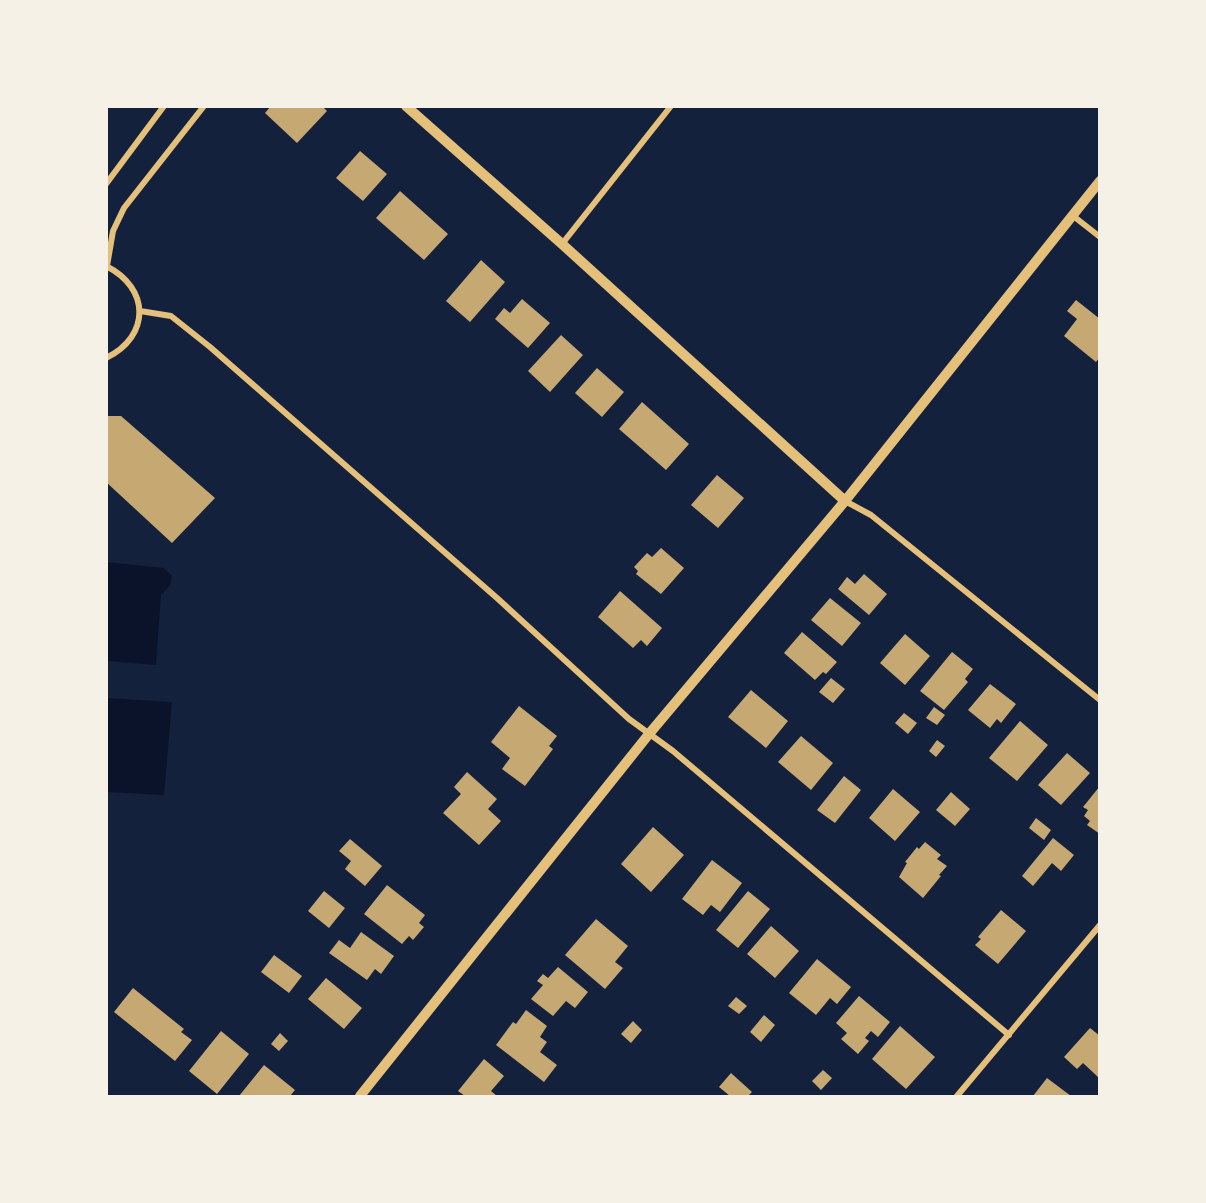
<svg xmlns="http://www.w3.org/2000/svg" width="1206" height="1203" font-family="'Zilla Slab',serif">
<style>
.water{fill:#0b132b}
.building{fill:#c6a872}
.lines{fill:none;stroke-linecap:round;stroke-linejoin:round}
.minor{stroke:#e5c07b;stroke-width:6}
.tertiary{stroke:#e5c07b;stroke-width:10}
</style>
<rect width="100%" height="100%" fill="#14213d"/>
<path class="water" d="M 106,562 L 164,568 L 172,576 L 170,586 L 161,595 L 156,665 L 107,661 Z
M 106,698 L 172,702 L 164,795 L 107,792 Z"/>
<path class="building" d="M 271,106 L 322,106 L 327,111 L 297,143 L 265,113 Z
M 360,151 L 387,174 L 363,201 L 336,178 Z
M 400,191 L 448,234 L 424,260 L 376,218 Z
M 481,260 L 505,282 L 470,322 L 446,301 Z
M 522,299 L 550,323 L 528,348 L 495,319 L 504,308 L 510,313 Z
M 1076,300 L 1100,319 L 1100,357 L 1096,362 L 1064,336 L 1077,319 L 1067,311 Z
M 561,335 L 583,355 L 550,392 L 528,371 Z
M 597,368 L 624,392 L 602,417 L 575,393 Z
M 642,402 L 689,444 L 666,470 L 619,429 Z
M 106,416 L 121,416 L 215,498 L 172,543 L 106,482 Z
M 717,475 L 744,498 L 718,528 L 691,505 Z
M 661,548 L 684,568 L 661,594 L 636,574 L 638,571 L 634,567 L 647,553 L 652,557 Z
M 864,574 L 887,594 L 869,615 L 838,589 L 847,577 L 855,584 Z
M 620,591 L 662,628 L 647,646 L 641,640 L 633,648 L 598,617 Z
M 830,598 L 861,623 L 842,646 L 811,620 Z
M 802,632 L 837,662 L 826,674 L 823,672 L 815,680 L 784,653 Z
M 905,634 L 930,656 L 905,685 L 880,663 Z
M 952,652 L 973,669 L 965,679 L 968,682 L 944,710 L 920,691 Z
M 831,678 L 845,689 L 833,703 L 819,692 Z
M 990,684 L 1016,704 L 1001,723 L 997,719 L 990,728 L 968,710 Z
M 751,690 L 788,721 L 766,748 L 728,717 Z
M 519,706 L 557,736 L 549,746 L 553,749 L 525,786 L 502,769 L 510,758 L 491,742 Z
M 934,707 L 945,715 L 937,725 L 926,718 Z
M 904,713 L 917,723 L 908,734 L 895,723 Z
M 1020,721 L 1048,745 L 1017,781 L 989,758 Z
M 801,736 L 833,763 L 811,790 L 778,762 Z
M 937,740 L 945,746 L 936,757 L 929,751 Z
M 1067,753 L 1090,773 L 1061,805 L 1038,785 Z
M 467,772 L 497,799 L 488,809 L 501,821 L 479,845 L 443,813 L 461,794 L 454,787 Z
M 844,776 L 861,790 L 835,823 L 817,810 Z
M 1100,786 L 1100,834 L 1087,825 L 1090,821 L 1084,816 L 1088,810 L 1083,807 Z
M 893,789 L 920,812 L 895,841 L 869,818 Z
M 951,792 L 970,809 L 955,826 L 936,810 Z
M 1036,818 L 1051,830 L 1044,840 L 1029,828 Z
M 653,827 L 684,855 L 651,892 L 621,864 Z
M 1053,838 L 1074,855 L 1061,871 L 1052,863 L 1033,886 L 1022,876 Z
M 350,839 L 382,866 L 365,886 L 345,869 L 351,861 L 339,851 Z
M 925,842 L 941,855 L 937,859 L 947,866 L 939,875 L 941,876 L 923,898 L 899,877 L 907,863 L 905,862 L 917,847 L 919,849 Z
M 712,860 L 742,883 L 720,912 L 711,905 L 703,915 L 682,899 Z
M 387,885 L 425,915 L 419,923 L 424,927 L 413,940 L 409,936 L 402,944 L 364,914 Z
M 324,891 L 345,908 L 329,928 L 308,911 Z
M 748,891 L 770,909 L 738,948 L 716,930 Z
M 1001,910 L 1026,931 L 998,964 L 975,945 L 981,939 L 978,937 Z
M 596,919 L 628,946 L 615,962 L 623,968 L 605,989 L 565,955 Z
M 771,926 L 799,951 L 775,978 L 747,954 Z
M 361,932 L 394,956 L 381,974 L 375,969 L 367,980 L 329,953 L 339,940 L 350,948 Z
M 274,955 L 302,976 L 289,993 L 261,972 Z
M 817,959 L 851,987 L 837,1004 L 830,998 L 816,1015 L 789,993 Z
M 558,967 L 588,992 L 575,1008 L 566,1001 L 553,1016 L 531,999 L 543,985 L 537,981 L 543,974 L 548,978 Z
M 326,978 L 362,1008 L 344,1029 L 308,999 Z
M 133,988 L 184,1029 L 181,1032 L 192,1040 L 175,1061 L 114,1012 Z
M 859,996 L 890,1022 L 878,1037 L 871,1031 L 865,1038 L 869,1041 L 858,1054 L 841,1039 L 847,1033 L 836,1023 Z
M 736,997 L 747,1006 L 739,1014 L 728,1006 Z
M 526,1010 L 547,1026 L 540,1037 L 547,1042 L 540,1052 L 557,1065 L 544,1082 L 496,1045 L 513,1022 L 516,1024 Z
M 764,1015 L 775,1025 L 761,1042 L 750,1032 Z
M 633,1021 L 642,1030 L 631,1043 L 621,1034 Z
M 900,1026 L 935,1057 L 906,1089 L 872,1059 Z
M 1090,1028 L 1100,1036 L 1098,1077 L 1083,1063 L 1077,1069 L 1064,1057 Z
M 221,1031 L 249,1054 L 217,1094 L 189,1071 Z
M 280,1033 L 288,1041 L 279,1051 L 271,1044 Z
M 484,1059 L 504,1076 L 491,1091 L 497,1096 L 465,1096 L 458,1091 Z
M 264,1065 L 295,1090 L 290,1096 L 239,1096 Z
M 823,1070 L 832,1078 L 821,1090 L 812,1081 Z
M 731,1073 L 752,1092 L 748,1096 L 730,1096 L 719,1087 Z
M 1047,1078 L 1071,1096 L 1033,1096 Z"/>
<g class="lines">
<path class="minor" d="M 106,184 L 164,106
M 1072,215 L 1100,237
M 562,244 L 671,106
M 106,266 C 150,288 151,336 106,358
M 107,266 L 113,231 L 124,208 L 204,106
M 140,311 L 171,316 L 210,347 L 497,598 L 629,719 L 673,751 L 1009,1035
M 845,501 L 871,515 L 1100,700
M 957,1096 L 1100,925"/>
<path class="tertiary" d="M 406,106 L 562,244 L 845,501
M 360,1096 L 649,734 L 845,501 L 1100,181"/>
</g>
<rect width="1206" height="1203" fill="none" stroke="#f6f1e7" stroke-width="216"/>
</svg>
